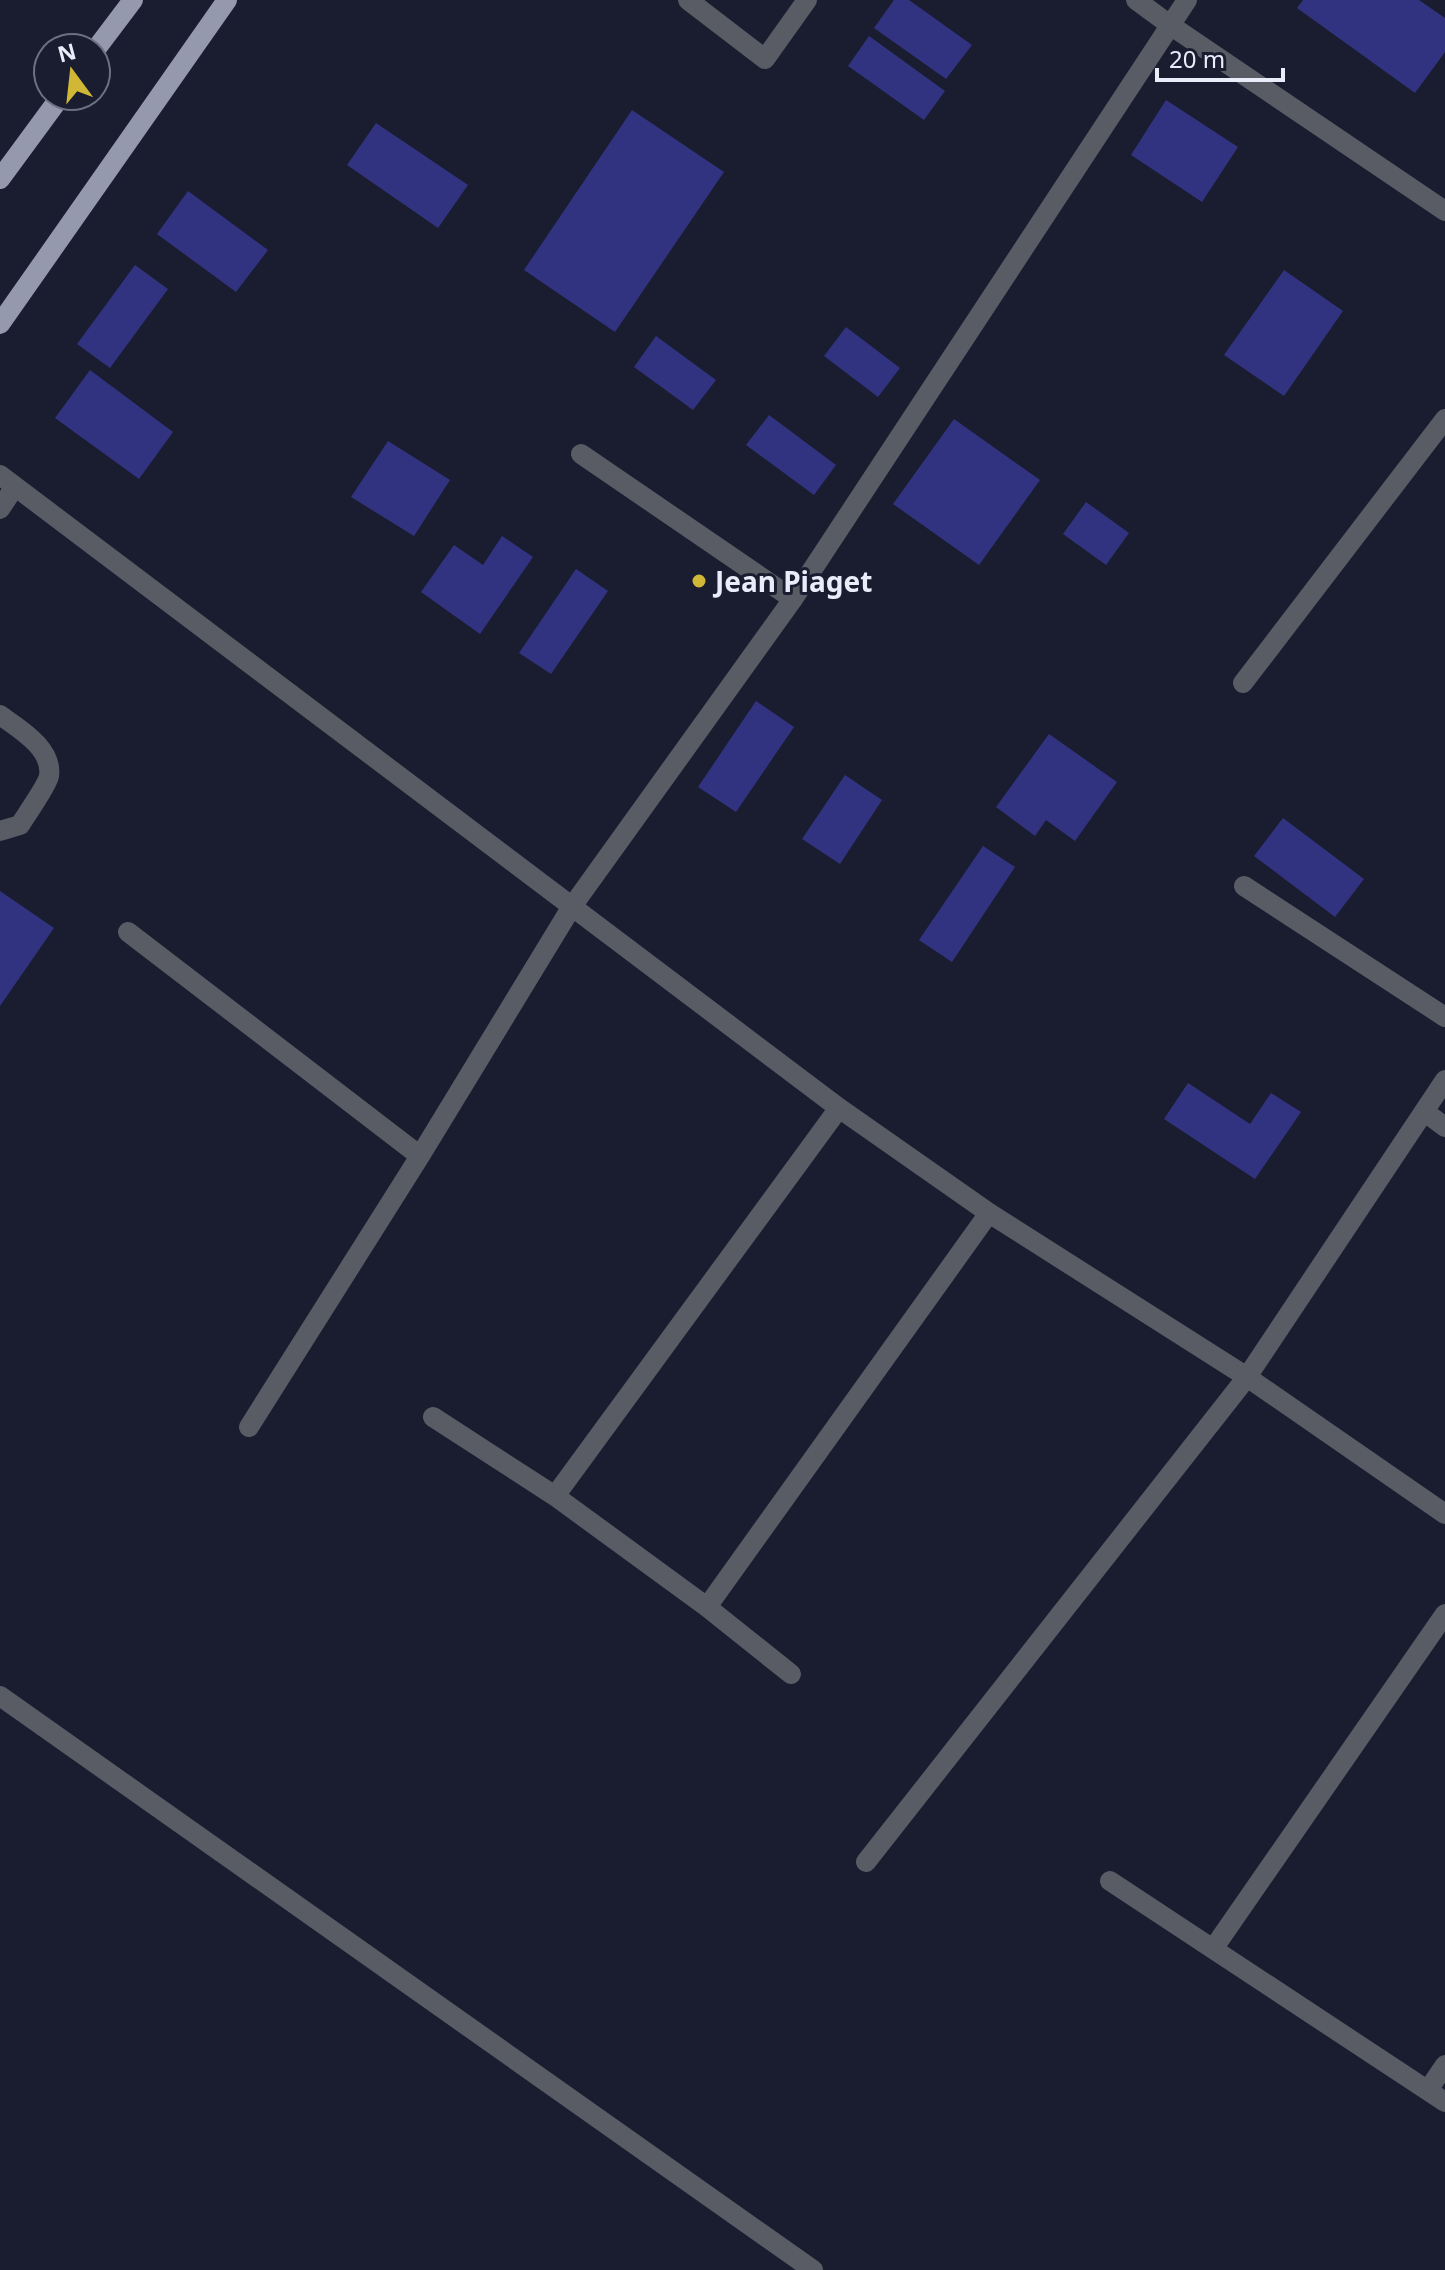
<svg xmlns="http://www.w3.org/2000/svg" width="1445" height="2270" font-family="'Noto Sans',sans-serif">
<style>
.building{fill:#313380}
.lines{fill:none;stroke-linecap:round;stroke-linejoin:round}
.service{stroke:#595b65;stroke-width:20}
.minor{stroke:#595b65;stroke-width:20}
.primary{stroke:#9599ad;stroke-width:20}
.poi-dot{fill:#d1b736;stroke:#1a1d2f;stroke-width:3}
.labels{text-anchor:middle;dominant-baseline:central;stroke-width:6;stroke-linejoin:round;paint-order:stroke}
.poi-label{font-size:28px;font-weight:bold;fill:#eaecf9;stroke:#1a1d2f;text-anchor:start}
</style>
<rect width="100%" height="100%" fill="#1a1d2f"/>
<path class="building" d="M 894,0 L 909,0 L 972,45 L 946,79 L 874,28 Z
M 1303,0 L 1419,0 L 1445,18 L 1445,52 L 1415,93 L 1297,8 Z
M 869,36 L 945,91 L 924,120 L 848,66 Z
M 1166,100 L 1238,147 L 1202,202 L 1131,155 Z
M 632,110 L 724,172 L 615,332 L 524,270 Z
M 376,123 L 468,185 L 438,228 L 347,165 Z
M 188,191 L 268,250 L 236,292 L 157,234 Z
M 135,265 L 168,289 L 110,368 L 77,344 Z
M 1284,270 L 1343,311 L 1284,396 L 1224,355 Z
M 846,327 L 900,368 L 878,397 L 824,356 Z
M 656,336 L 716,380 L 693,410 L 634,367 Z
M 90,370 L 173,432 L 139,479 L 55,418 Z
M 769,415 L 836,465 L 814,495 L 746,445 Z
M 954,419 L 1040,480 L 979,565 L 893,504 Z
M 388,441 L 450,480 L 414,536 L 351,497 Z
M 1086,502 L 1129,533 L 1106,565 L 1063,534 Z
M 502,536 L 533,557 L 480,634 L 421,592 L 454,545 L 483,565 Z
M 576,569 L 608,591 L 551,674 L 519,653 Z
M 756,701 L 794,727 L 736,812 L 698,787 Z
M 1049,734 L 1117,782 L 1075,841 L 1046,820 L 1035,836 L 996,807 Z
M 845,775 L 882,800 L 840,864 L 802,839 Z
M 1283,818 L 1364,879 L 1335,917 L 1254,856 Z
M 983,846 L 1015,867 L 952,962 L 919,940 Z
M 0,891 L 54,928 L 0,1006 Z
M 1188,1083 L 1250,1124 L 1271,1093 L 1301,1112 L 1255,1179 L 1164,1119 Z"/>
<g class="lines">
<path class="service" d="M 0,509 L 14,488
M 0,715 C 19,729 53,748 49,776 C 47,786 26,815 20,825 L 0,831"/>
<path class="minor" d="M 688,0 L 765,59 L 807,0
M 1136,0 L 1170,25 L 1445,211
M 581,454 L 793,599
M 0,475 L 839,1108 L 989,1213 L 1247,1377 L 1445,1514
M 1243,683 L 1445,419
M 1244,886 L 1445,1017
M 128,932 L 420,1156
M 1425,1112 L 1445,1127
M 433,1417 L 555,1496 L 707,1607 L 791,1674
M 249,1427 L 420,1156 L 571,908 L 793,599 L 1187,0
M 555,1496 L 839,1108
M 707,1607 L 989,1213
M 0,1696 L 813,2270
M 866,1862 L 1247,1377 L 1445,1080
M 1110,1881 L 1445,2102
M 1213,1949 L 1445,1614
M 1428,2090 L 1445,2065"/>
<path class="primary" d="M 96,49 L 133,0
M 0,179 L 61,96
M 0,324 L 227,0"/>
</g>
<circle class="poi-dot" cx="699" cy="581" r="8"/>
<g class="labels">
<g class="poi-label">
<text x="715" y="581">Jean Piaget</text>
</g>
</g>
<g transform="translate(72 72) rotate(345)"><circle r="38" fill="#1a1d2f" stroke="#6d7080" stroke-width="2"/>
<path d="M0-6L14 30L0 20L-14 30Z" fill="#d1b736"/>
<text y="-12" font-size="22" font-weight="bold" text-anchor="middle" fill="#eaecf9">N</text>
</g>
<path d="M1157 68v12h126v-12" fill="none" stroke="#eaecf9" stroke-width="4"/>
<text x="1169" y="68" font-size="24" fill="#eaecf9" stroke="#1a1d2f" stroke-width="6" paint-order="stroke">20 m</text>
</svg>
